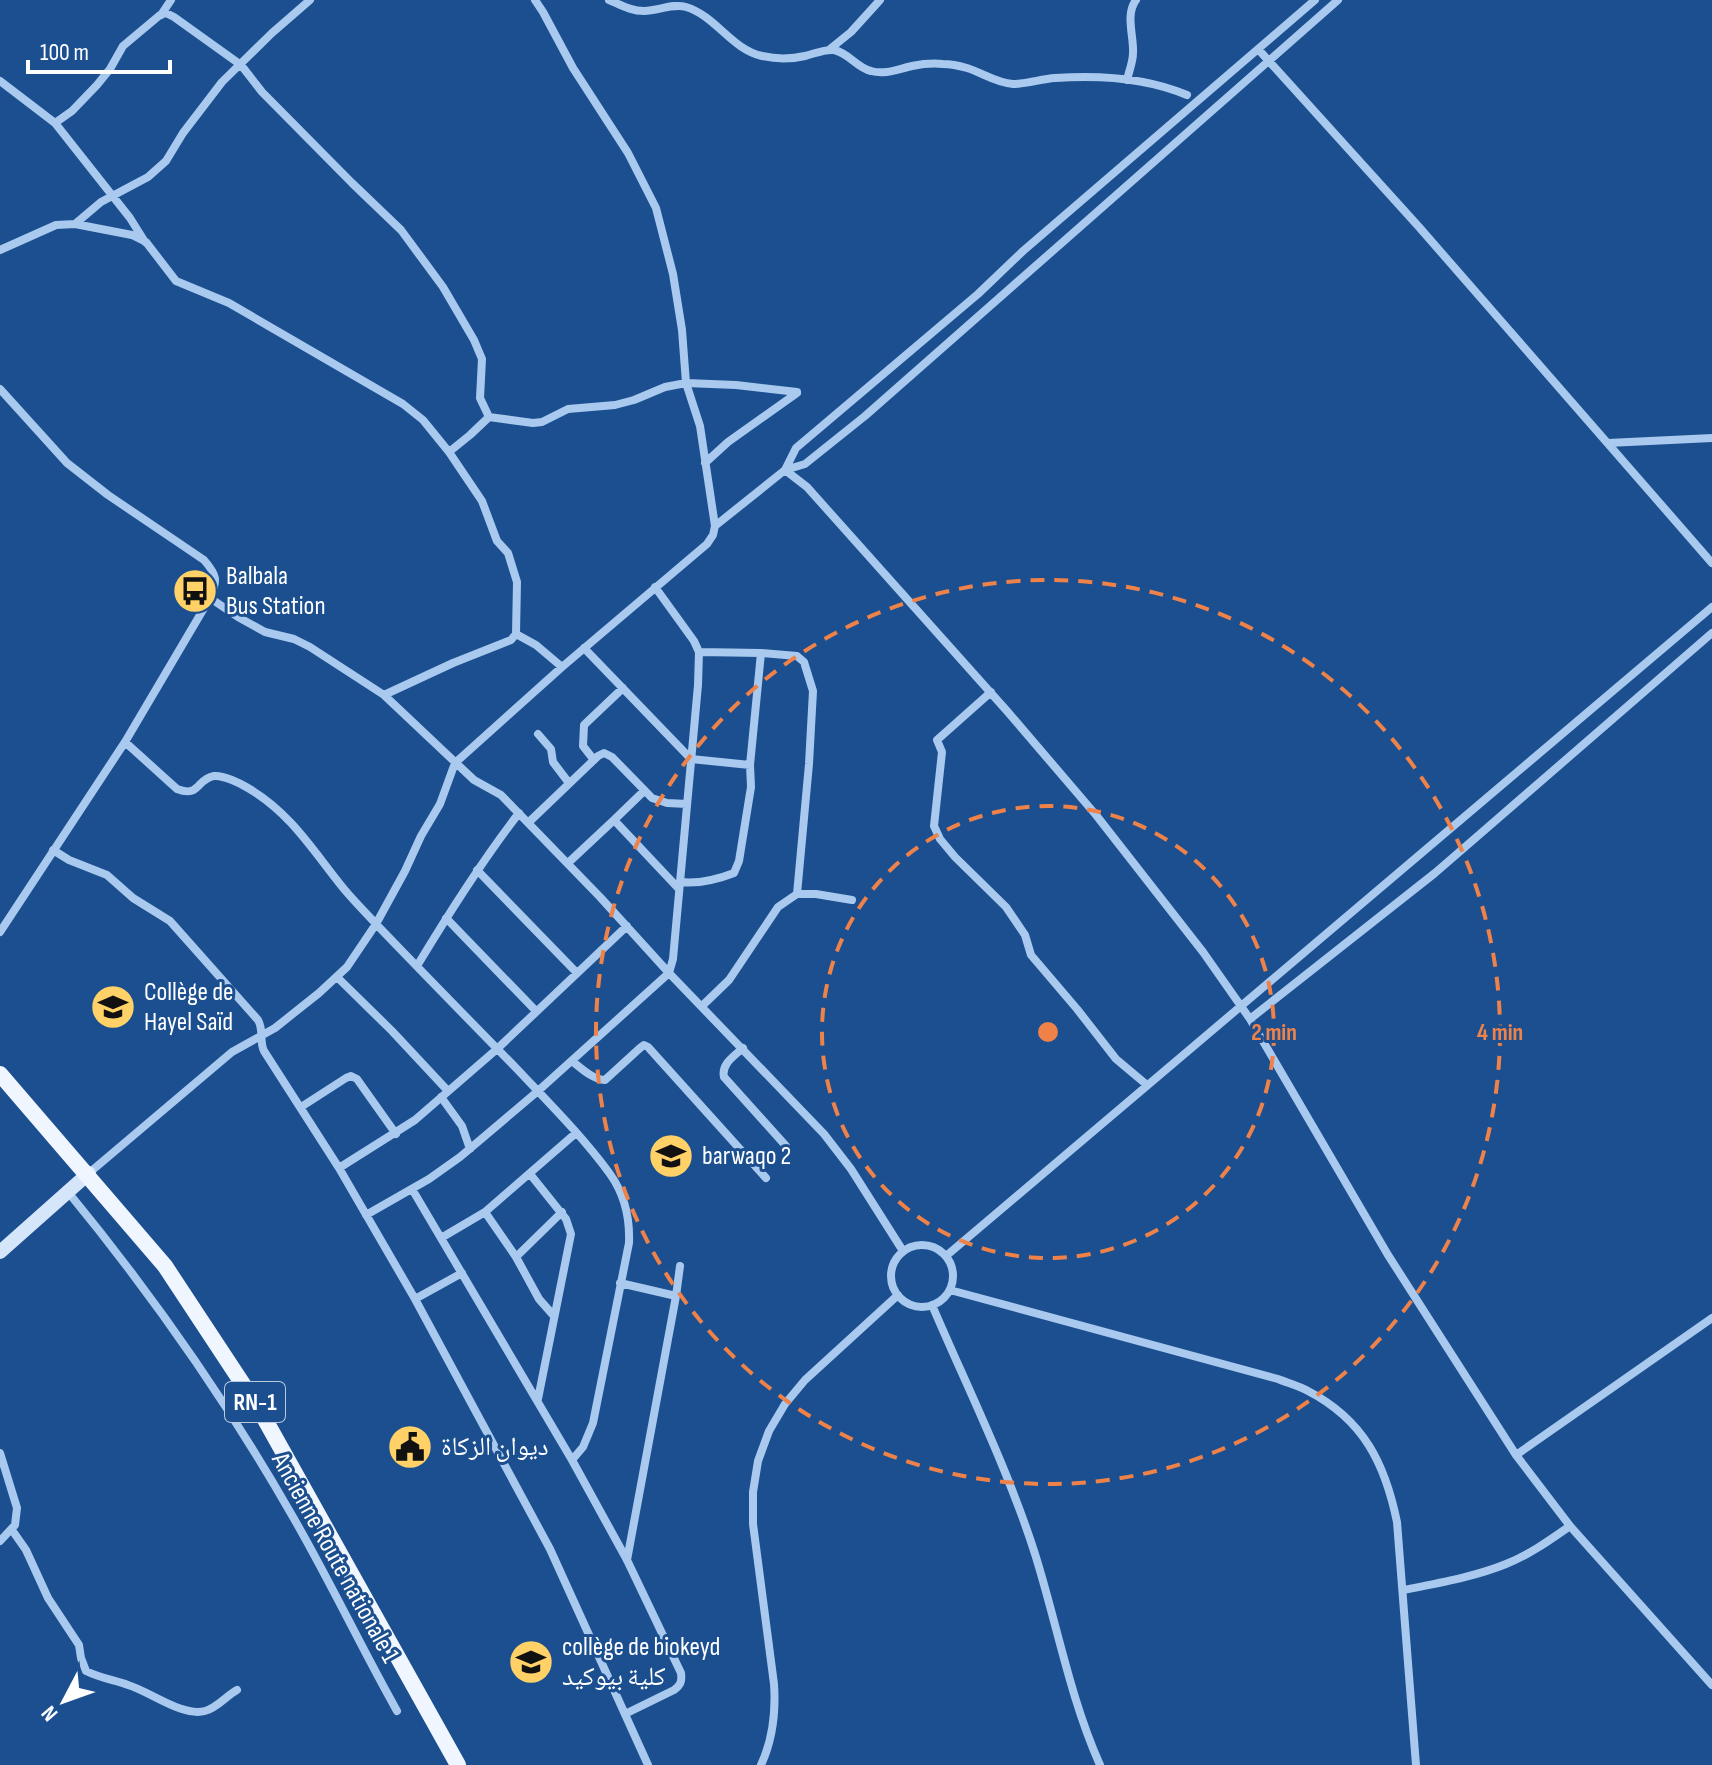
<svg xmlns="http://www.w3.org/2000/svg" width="1712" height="1765" font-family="'Sofia Sans Condensed','Noto Naskh Arabic',sans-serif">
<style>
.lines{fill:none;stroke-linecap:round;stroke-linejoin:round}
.street{stroke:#a9c9ee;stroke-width:8}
.secondary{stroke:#d6e6fa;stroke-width:14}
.primary{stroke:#f0f6ff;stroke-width:16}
.ring{fill:none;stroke:#ee8249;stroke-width:4;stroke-dasharray:14 10}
.labels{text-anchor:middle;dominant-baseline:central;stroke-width:6;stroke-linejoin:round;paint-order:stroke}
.shield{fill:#1b4f8f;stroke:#bbcadd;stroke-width:2}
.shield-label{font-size:24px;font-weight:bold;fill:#fff}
.poi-label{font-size:26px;fill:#fff;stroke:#1b4f8f;text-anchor:start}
.street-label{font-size:26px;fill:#fff;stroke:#1b4f8f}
.centre{fill:#ee8249;stroke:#1b4f8f;stroke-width:4}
.ring-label{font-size:24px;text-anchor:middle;font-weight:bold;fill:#ee8249;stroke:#1b4f8f;stroke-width:6;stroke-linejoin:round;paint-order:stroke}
</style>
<rect width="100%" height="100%" fill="#1b4f8f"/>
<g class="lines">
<path class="street" d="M 609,0 C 621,5 631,11 644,11 C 658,11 673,3 686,7 C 716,16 731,49 762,56 C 775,59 792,59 805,56 C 814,54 824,49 834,50 C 849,53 857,68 871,71 C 885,75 898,69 912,66 C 922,64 933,63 943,64 C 950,64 960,66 967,68 C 983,73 996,83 1013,84 C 1027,84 1041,79 1055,78 C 1098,75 1147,78 1187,95
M 161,15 L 171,0
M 830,49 L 851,32 L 880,0
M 1258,49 L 1419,227 L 1712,563
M 1127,80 C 1129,71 1133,62 1133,53 C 1134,36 1125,15 1136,0
M 0,81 L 55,123 L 130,218 L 145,242
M 55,123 L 72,111 L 97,85 L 110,69 L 123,46 L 160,15 L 166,13 L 174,17 L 241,65 L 262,92 L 352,183 L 401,230 L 443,287 L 474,340 L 482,359 L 480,398 L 489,417
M 75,224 L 101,202 L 148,177 L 166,161 L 183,133 L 222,82 L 272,33 L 310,0
M 0,250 L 56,225 L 75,224 L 132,235 L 146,242 L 176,281 L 229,303 L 403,404 L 423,420 L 449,452 L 482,501 L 497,541 L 508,553 L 517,582 L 516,634 L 511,640 L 453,663 L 384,695 L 310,647 L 294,639 L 265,632 L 238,617 L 210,598
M 0,389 L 67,463 L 108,495 L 204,560 C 217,575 218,580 210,598 L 125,742 L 0,932
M 1608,443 L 1712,438
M 449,452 L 470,435 L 489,417 L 533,423 L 542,422 L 568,409 L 615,405 L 634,400 L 665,387 L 686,383 L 736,385 L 797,392
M 705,463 L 728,442 L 797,393
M 785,470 L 807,487 L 1007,711 L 1096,815 L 1203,952 L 1250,1019 L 1388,1255 L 1516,1455 L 1570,1526 L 1712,1685
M 785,470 L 805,464 L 865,416 L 1338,0
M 715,526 L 785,470 L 796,448 L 978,294 L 1023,251 L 1315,0
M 516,634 L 536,645 L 562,667
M 584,648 L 691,759 L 750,765
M 699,652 L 761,653 L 797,656 L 804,662 L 813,691 L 809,764 L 797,894
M 991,692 L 937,740 L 942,752 L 934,826 L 940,839 L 955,857 L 1006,907 L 1025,935 L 1031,955 L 1077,1009 L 1116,1059 L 1147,1085
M 384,695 L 474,780 L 501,795 L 600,897 L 669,973 L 824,1134 L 851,1169 L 903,1251
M 538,734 L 551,749 L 553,762 L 569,783
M 125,742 L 177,789 C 200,798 196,779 214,776 C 223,775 240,783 248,788 C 292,814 313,851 344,889 C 354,901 366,913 377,925 C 423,973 470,1021 517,1069 C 549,1103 583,1137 610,1174 C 625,1195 630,1218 629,1243 L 593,1423 L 583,1447 L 572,1460
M 594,760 L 583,746 L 584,725 L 623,688
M 614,820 L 644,791
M 528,823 L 598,756 L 604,753 L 612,757 L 652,798 L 667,803 L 687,804
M 53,850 L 69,860 L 107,875 L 133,898 L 170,921 L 258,1020 C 264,1030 259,1041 264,1051 L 339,1168 L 415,1299 L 550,1549 L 648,1765
M 568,863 L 614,820 L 679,889
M 477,870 L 577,973
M 680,882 C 698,884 716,880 734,873 L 739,861 L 751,787 L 750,765 L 761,653
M 446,918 L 536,1011
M 417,966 C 449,913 481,862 519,813
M 337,977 L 392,1031 L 448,1091
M 702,1006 L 729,980 L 778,907 L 797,894 L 816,894 L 852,900
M 1250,1019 L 1435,873 L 1712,633
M 743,1048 C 734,1056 721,1064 724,1077 L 786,1146
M 572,1061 C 581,1068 592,1079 605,1080 L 640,1048 L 644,1045 L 648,1047 L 766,1178
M 441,1097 L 462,1126 L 470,1149
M 301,1107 L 346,1078 L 351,1076 L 357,1079 L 396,1134
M 339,1168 L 415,1120 L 497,1049 L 627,926
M 89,1173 L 232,1052 L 275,1028 L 319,993 L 347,967 L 376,924 L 405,871 L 421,836 L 440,804 L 455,763 L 562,667 L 707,544 L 713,535 L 715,526 L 700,426 L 686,383 L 682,330 L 673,274 L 656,208 L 628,153 L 573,68 L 543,12 L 535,0
M 530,1174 L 566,1219 L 571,1234 L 538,1399
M 412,1189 L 572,1460 L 627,1560 L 681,1673 C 682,1681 681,1685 674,1690 L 625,1714
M 68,1192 C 151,1293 228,1403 293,1517 C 330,1581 361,1647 397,1711
M 485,1212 L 516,1257 L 539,1299 L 554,1316
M 366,1215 L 429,1179 L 460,1157 L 538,1091 L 669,973 L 673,959 L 698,685 L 699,652 L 694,641 L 655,587
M 441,1238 L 485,1212 L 576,1133
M891 1276a31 31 0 1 1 62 0a31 31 0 1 1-62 0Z
M 946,1256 L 1712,607
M 516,1257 L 562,1212
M 620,1283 L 676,1296
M 950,1290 L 1278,1379 C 1288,1383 1299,1386 1308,1391 C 1364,1420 1385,1464 1397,1522 L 1416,1765
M 415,1299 L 462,1273
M 932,1305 C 967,1387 1008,1469 1035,1554 C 1057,1624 1070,1698 1100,1765
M 0,1453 L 17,1508 L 15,1525 L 0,1541
M 1516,1455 L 1712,1318
M 12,1530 L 26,1550 L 48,1598 L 79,1645 L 81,1658 L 86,1671 C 100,1678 114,1680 128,1685 C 151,1692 182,1717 205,1711 C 217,1708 226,1696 237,1690
M 627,1560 L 676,1296 L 680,1266
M 1404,1590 C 1438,1583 1474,1577 1506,1564 C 1529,1555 1550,1540 1570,1526
M 761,1765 C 773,1739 776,1713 774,1684 L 753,1524 L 753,1492 L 758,1461 L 769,1431 L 785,1404 L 805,1380 L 898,1295"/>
<path class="secondary" d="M 0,1252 L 89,1173"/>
<path class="primary" d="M 0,1074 L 165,1266 L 258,1407 L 458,1765"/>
</g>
<g class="ring">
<circle cx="1048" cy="1032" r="226"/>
<circle cx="1048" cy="1032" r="452"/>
</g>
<defs>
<g id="bus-disc" transform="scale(2.3)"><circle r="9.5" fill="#ffd166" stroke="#1b4f8f"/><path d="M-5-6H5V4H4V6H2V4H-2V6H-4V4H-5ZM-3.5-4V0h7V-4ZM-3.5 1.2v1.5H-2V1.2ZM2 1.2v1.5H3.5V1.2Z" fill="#111"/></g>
<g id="university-disc" transform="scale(2.3)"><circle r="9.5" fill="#ffd166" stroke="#1b4f8f"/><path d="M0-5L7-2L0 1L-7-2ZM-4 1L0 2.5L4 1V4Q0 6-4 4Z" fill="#111"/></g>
<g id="school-disc" transform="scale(2.3)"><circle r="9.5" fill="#ffd166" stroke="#1b4f8f"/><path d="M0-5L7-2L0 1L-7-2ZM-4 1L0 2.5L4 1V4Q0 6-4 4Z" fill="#111"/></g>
<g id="civic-disc" transform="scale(2.3)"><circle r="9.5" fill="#ffd166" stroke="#1b4f8f"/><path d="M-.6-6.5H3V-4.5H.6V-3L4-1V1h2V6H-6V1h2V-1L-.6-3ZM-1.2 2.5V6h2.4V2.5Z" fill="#111"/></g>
</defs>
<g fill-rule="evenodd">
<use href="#bus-disc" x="195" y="591"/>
<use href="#university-disc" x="113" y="1007"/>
<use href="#school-disc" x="671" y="1156"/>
<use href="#civic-disc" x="410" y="1447"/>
<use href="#school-disc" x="531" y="1662"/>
</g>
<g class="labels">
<rect class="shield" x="225" y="1382" width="60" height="40" rx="6"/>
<g class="shield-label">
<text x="255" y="1402">RN-1</text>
</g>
<g class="poi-label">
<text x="226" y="576">Balbala<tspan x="226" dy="30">Bus Station</tspan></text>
<text x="144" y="992">Collège de<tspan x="144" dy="30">Hayel Saïd</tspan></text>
<text x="702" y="1156">barwaqo 2</text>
<text x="441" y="1447">ديوان الزكاة</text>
<text x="562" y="1647">collège de biokeyd<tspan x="562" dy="30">كلية بيوكيد</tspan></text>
</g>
<g class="street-label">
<text transform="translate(335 1558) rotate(61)">Ancienne Route nationale 1</text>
</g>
</g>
<circle cx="1048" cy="1032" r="12" class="centre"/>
<g class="ring-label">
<text x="1274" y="1040">2 min</text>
<text x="1500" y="1040">4 min</text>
</g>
<g transform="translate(64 1701) rotate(229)" stroke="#1b4f8f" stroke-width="6" paint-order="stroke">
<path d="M0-6L14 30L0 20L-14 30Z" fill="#ffffff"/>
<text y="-12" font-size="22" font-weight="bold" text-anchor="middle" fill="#ffffff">N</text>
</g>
<path d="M28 60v12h142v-12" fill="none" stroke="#ffffff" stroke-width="4"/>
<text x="40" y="60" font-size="24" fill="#ffffff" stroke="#1b4f8f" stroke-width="6" paint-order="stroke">100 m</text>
</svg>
